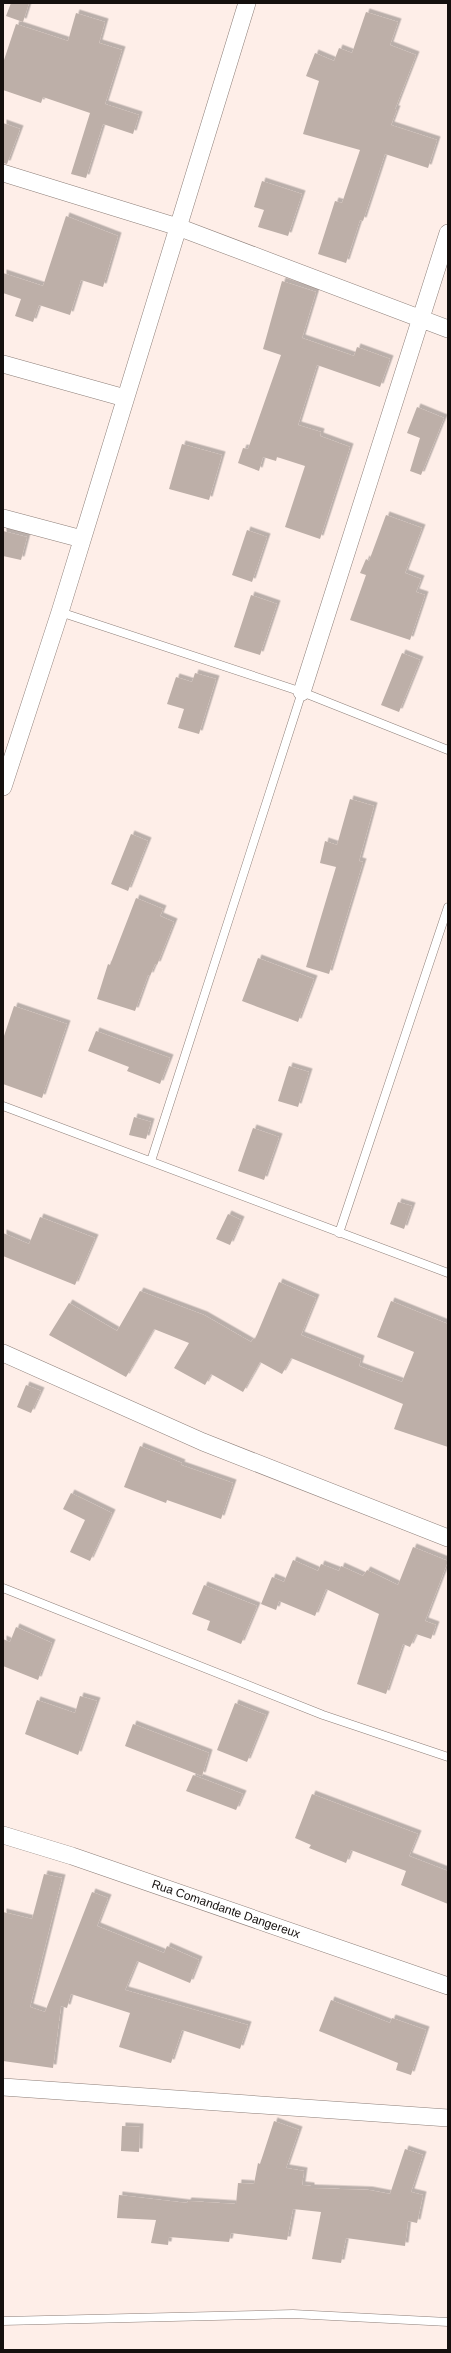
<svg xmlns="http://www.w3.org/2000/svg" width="451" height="2353" font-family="Arial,sans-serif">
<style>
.building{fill:#bdafa8;filter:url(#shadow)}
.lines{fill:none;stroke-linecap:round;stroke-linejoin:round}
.lane-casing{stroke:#8d7f79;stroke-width:9}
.street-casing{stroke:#8d7f79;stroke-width:18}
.lane{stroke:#fff;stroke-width:8}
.street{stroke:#fff;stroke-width:17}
.labels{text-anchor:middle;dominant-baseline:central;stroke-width:3.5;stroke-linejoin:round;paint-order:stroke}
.street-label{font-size:12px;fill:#15100e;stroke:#fff}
</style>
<defs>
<filter id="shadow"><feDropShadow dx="3.5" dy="-3.5" stdDeviation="0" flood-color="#0004"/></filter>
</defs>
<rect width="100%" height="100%" fill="#feeee8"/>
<path class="building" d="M 11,3 L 29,3 L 23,22 L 6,16 Z
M 366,12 L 398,22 L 390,45 L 416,55 L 395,109 L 397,109 L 391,125 L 437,140 L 428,168 L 385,154 L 363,221 L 360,220 L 346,263 L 318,254 L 335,201 L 342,203 L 360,150 L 303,134 L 319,81 L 306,76 L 315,53 L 334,61 L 339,48 L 352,53 Z
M 76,13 L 105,22 L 99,43 L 122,50 L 105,104 L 139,115 L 133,134 L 103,124 L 86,178 L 71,174 L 90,113 L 43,97 L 41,103 L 3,90 L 3,63 L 16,24 L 68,41 Z
M 3,123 L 20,129 L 7,164 L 3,163 Z
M 262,181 L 302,194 L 288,236 L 258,227 L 264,210 L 254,207 Z
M 66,216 L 118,236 L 103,287 L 81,280 L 70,315 L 39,305 L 33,322 L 15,316 L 21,299 L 3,293 L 3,273 L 43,286 Z
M 282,281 L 316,292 L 302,338 L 354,356 L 357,347 L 390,359 L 380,387 L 317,365 L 298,425 L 321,432 L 320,436 L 350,447 L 320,539 L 285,527 L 305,466 L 277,457 L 276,461 L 263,457 L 259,471 L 238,463 L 243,448 L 248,449 L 281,355 L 263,349 Z
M 417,407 L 444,418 L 421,475 L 410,471 L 420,438 L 407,433 Z
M 182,444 L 222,455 L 209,500 L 169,489 Z
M 386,515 L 422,528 L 405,573 L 421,579 L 416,592 L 425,595 L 410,640 L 350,620 L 366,575 L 360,573 L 366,559 L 369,561 Z
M 247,530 L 267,537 L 252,582 L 232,575 Z
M 3,531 L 27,537 L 21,560 L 3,556 Z
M 251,595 L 277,604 L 260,655 L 234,647 Z
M 402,653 L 420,660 L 399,712 L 381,705 Z
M 195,673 L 216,679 L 199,734 L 178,728 L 184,709 L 167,704 L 176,677 L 192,682 Z
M 350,799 L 374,806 L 359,861 L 363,862 L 329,974 L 306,967 L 336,867 L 320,863 L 325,841 L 337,845 Z
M 131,834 L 148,841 L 128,891 L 111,884 Z
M 136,898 L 163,909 L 160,916 L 174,922 L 157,965 L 155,964 L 150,976 L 148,975 L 135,1011 L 97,999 L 108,964 L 110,965 Z
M 258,958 L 314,979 L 298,1022 L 242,1001 Z
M 14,1006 L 67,1024 L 42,1098 L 3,1084 L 3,1039 Z
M 96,1031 L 170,1058 L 160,1084 L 127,1071 L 129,1067 L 88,1051 Z
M 289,1066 L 309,1072 L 298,1107 L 278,1101 Z
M 134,1117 L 151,1122 L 146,1139 L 129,1135 Z
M 253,1128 L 279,1137 L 264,1180 L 238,1171 Z
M 398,1202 L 412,1206 L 404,1229 L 390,1224 Z
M 228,1214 L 241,1220 L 230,1245 L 216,1239 Z
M 40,1217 L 95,1238 L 75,1285 L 3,1256 L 3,1233 L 29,1244 Z
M 279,1282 L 316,1298 L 301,1335 L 361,1359 L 359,1366 L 402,1382 L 414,1352 L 377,1337 L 391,1301 L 448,1324 L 448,1447 L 394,1429 L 403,1404 L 291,1358 L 282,1374 L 260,1362 L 243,1392 L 211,1374 L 205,1385 L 174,1368 L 189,1343 L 154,1329 L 126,1377 L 49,1335 L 69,1303 L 117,1331 L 140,1291 L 204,1315 L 251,1342 L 254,1338 L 255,1339 Z
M 26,1385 L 41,1391 L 31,1413 L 17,1407 Z
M 140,1446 L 182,1463 L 181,1465 L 233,1483 L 221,1519 L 167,1500 L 166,1503 L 124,1487 Z
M 71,1493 L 112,1513 L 90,1561 L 70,1552 L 85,1520 L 63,1509 Z
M 413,1547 L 448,1561 L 425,1621 L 436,1625 L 431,1639 L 416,1634 L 410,1647 L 403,1644 L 386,1694 L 357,1684 L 379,1614 L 326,1589 L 315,1616 L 279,1601 L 276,1610 L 261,1604 L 272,1577 L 284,1582 L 293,1560 L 318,1571 L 321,1564 L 339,1571 L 341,1566 L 363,1576 L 367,1570 L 398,1585 Z
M 204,1585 L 257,1606 L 241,1644 L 207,1630 L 210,1621 L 192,1614 Z
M 16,1627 L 52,1643 L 38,1680 L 3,1666 L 3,1639 L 10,1642 Z
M 80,1696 L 97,1701 L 78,1755 L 25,1734 L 37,1700 L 75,1713 Z
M 235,1703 L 266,1715 L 247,1762 L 217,1750 Z
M 133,1724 L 209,1753 L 202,1776 L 125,1746 Z
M 193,1775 L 243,1794 L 236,1810 L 186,1791 Z
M 312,1794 L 418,1834 L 409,1856 L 448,1871 L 448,1904 L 401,1885 L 406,1871 L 351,1850 L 346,1863 L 309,1848 L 311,1845 L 295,1838 Z
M 44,1874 L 62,1878 L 30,2007 L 45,2012 L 92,1892 L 108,1898 L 97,1926 L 164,1953 L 167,1946 L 199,1960 L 190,1983 L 137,1961 L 125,1990 L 248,2025 L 240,2049 L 182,2030 L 171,2063 L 119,2047 L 130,2013 L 71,1994 L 67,2008 L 61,2006 L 53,2068 L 3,2061 L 3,1912 L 32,1919 Z
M 331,2000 L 390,2023 L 392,2018 L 426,2030 L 411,2075 L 396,2070 L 398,2063 L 319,2031 Z
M 274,2121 L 299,2130 L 286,2168 L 304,2171 L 302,2185 L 311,2186 L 311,2188 L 369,2190 L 390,2194 L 405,2149 L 423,2155 L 411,2192 L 423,2195 L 417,2223 L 408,2221 L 405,2246 L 346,2238 L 341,2263 L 312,2259 L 321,2212 L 293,2209 L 287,2240 L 231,2233 L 229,2242 L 169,2237 L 168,2245 L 151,2243 L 156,2220 L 117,2218 L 119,2195 L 187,2203 L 188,2201 L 236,2204 L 238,2183 L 254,2184 L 258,2163 L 260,2164 Z
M 122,2126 L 140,2127 L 139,2152 L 121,2151 Z"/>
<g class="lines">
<g class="lane-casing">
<path id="lane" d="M 60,612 L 302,692 L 448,750
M 3,1106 L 448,1273
M 151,1161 L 302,692
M 339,1233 L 448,907
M 3,1588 L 323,1715 L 448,1757
M 3,2321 L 293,2314 L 448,2322"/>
</g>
<g class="street-casing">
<path id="street" d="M 3,173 L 178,227 L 448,329
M 3,364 L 125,398
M 3,518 L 82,539
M 302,692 L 448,233
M 3,787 L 60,612 L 247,3
M 3,1353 L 203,1442 L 448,1538
M 3,1835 L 72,1856 L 448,1986
M 3,2087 L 448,2118"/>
</g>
<use href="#lane" class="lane"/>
<use href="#street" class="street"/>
</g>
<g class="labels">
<g class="street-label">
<text transform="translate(226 1909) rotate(19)">Rua Comandante Dangereux</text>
</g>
</g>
<rect width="451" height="2353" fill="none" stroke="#15100e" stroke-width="8"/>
</svg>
